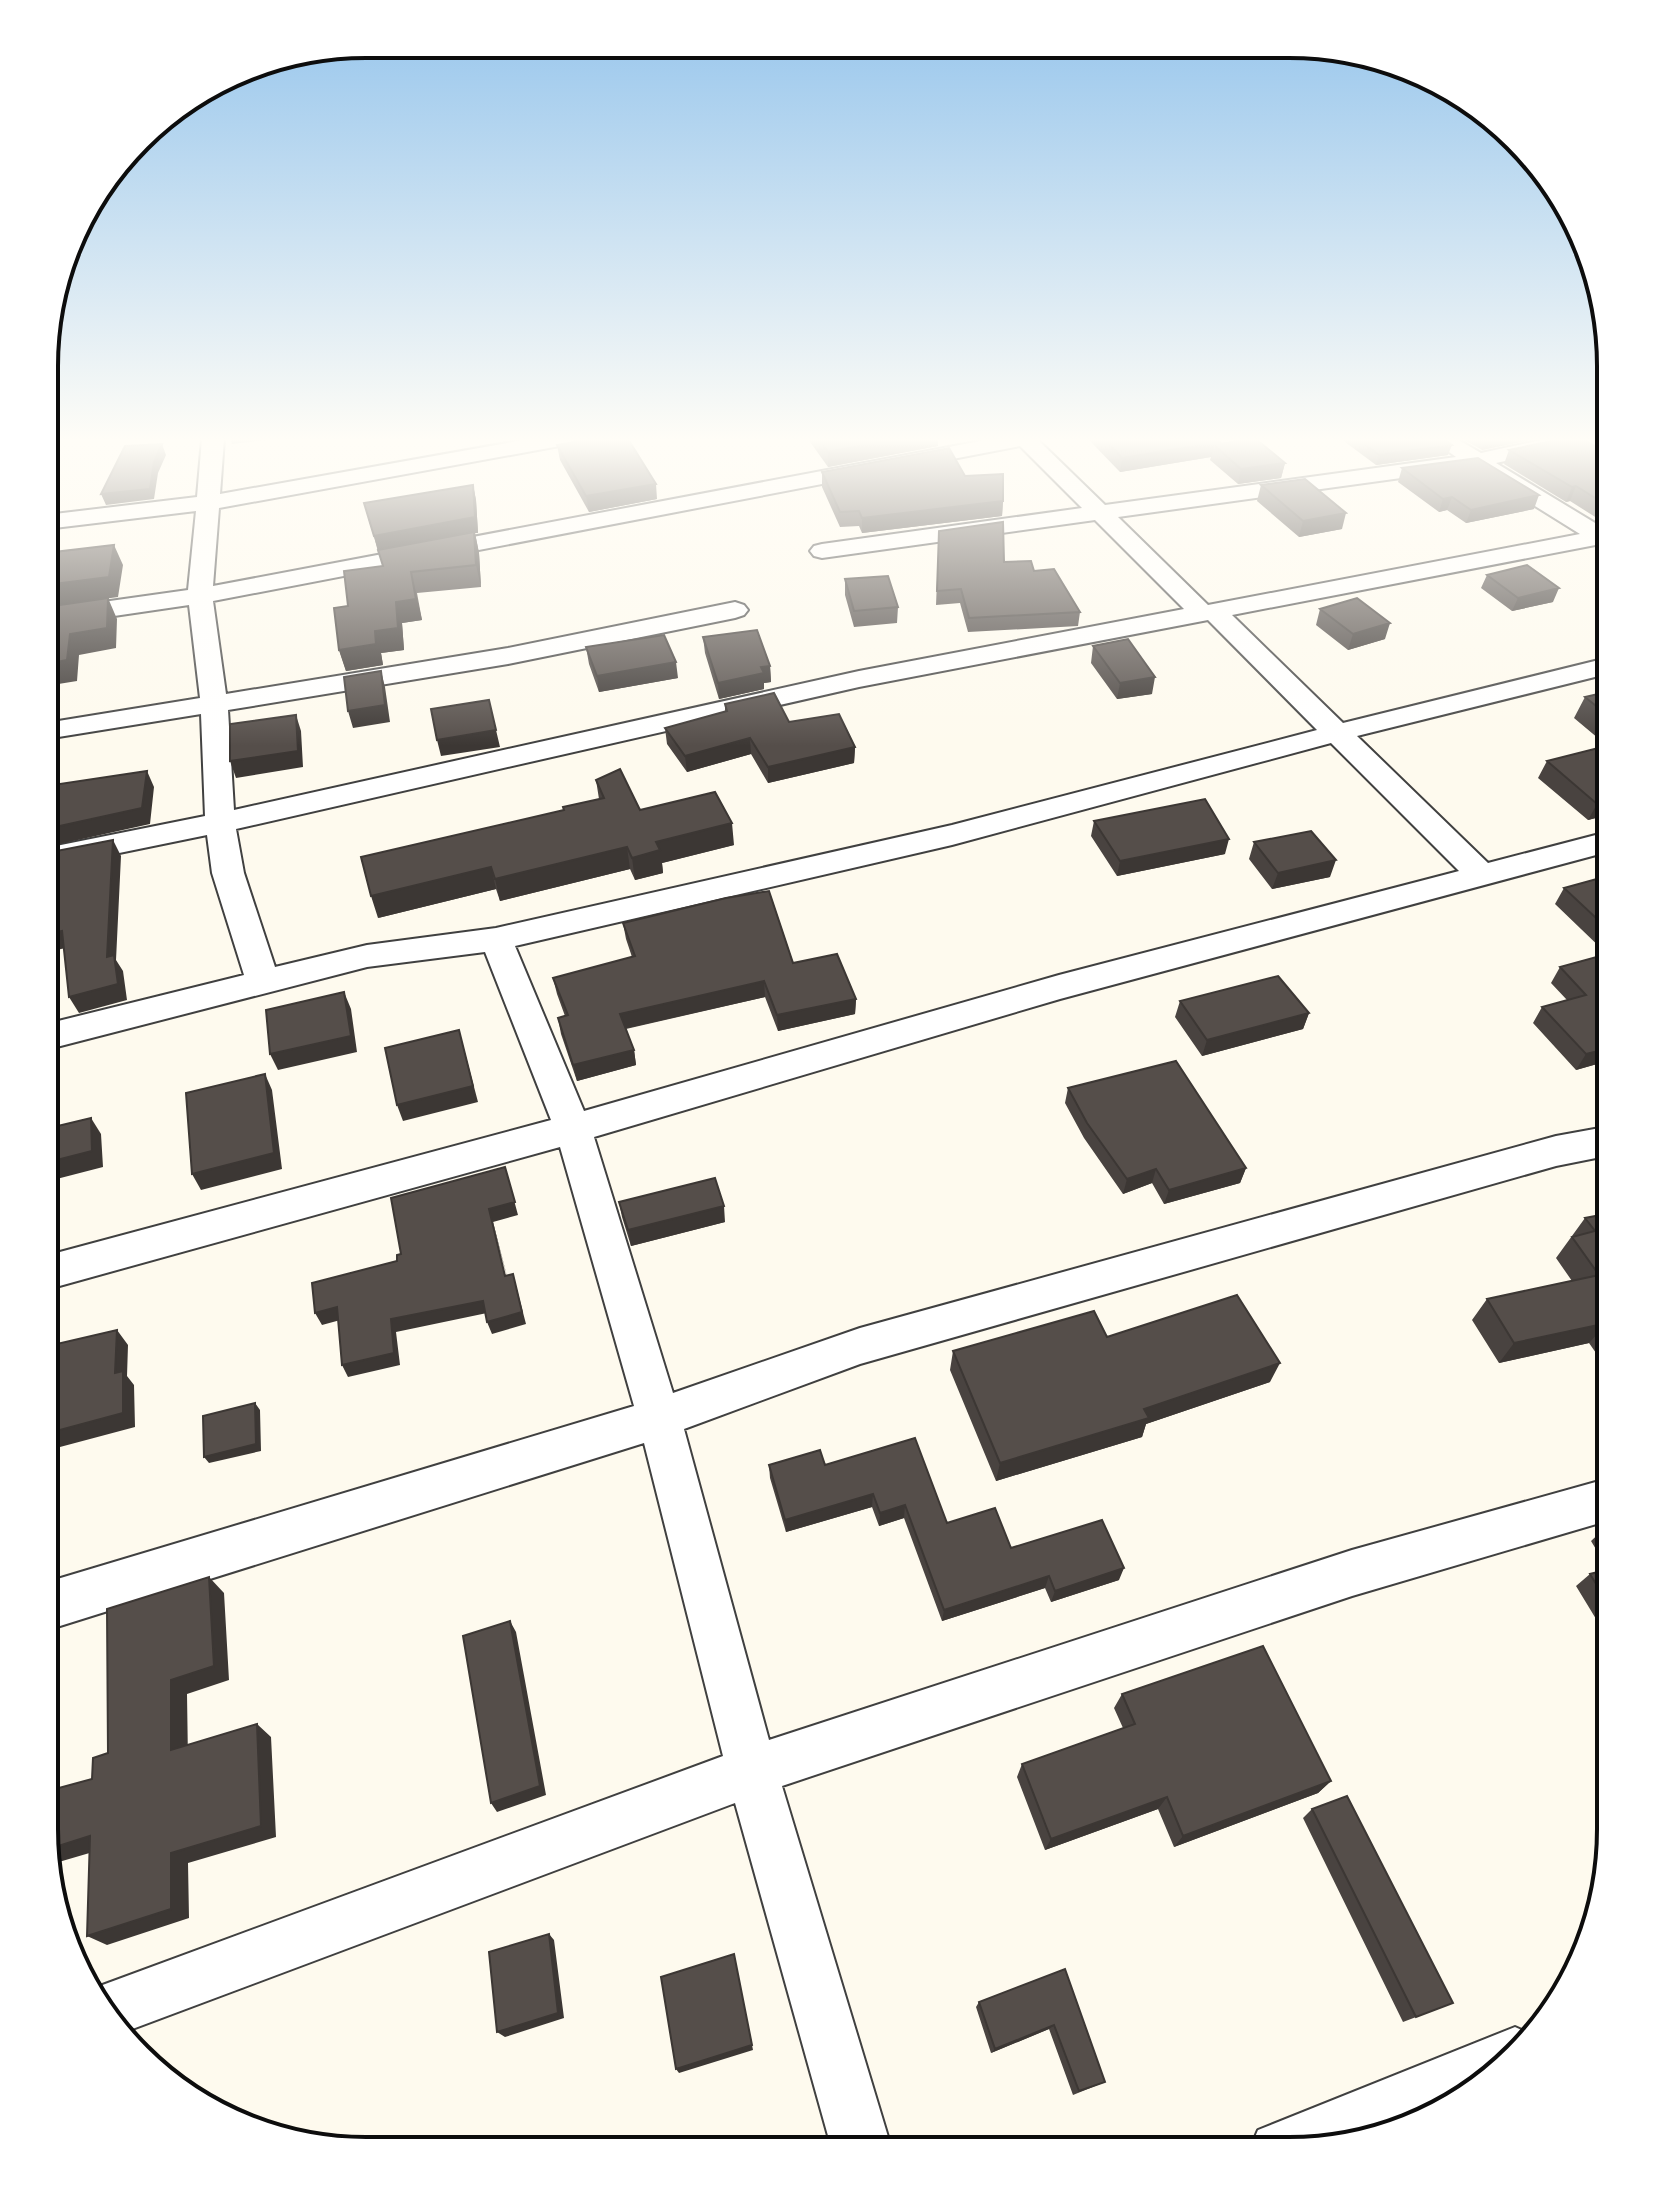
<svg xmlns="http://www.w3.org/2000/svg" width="1655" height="2195" font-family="Merriweather,serif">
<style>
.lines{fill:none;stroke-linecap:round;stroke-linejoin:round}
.minor-casing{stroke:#404040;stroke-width:4}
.minor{fill:#fff;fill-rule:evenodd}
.wall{fill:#494340}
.shaded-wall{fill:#3c3734}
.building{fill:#554e4a;stroke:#3c3734;stroke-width:2}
.rim{fill:none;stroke:#0d0d0d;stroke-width:4}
</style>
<rect width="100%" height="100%" fill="#fefaee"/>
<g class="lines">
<g class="minor-casing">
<path id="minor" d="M 202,439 L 224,439 L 220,494 L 529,439 L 576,439 L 565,445 L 219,508 L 213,586 L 991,439 L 1037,439 L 1105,505 L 1456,457 L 1431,439 L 1457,439 L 1481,453 L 1546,439 L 1587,439 L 1584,444 L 1496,463 L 1605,529 L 1611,528 L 1611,542 L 1232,615 L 1343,723 L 1611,657 L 1611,673 L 1357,736 L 1488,863 L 1611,831 L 1611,851 L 1060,999 L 594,1137 L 673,1393 L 860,1328 L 1556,1136 L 1611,1126 L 1611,1155 L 1556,1166 L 860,1364 L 684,1429 L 769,1740 L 1352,1550 L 1610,1478 L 1610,1520 L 1352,1596 L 782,1786 L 892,2150 L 832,2150 L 735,1803 L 119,2034 L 89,1990 L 723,1756 L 644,1443 L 44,1631 L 44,1583 L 634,1406 L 560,1147 L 45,1290 L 45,1256 L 551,1120 L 485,952 L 367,967 L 45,1050 L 46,1024 L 244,975 L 212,873 L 207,835 L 46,868 L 46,848 L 205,816 L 201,714 L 46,739 L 46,723 L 200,698 L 189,605 L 46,626 L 46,610 L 188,590 L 196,511 L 46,529 L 46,515 L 197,497 ZM 1020,446 L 1082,508 L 822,544 L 814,546 L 810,551 L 814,556 L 822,558 L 1095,520 L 1184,609 L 859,671 L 234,810 L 228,710 L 508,664 L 735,618 L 744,615 L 748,610 L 744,605 L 735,602 L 508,648 L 226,694 L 213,601 ZM 1474,468 L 1580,534 L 1208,605 L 1118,517 ZM 1208,620 L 1317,730 L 952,825 L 496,928 L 367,945 L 275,967 L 244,873 L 236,829 L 859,687 ZM 1331,743 L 1459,871 L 1059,975 L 584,1111 L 515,946 L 952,845 Z
M 1515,2027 L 1533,2035 L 1502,2071 L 1432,2118 L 1290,2151 L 1249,2151 L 1258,2130 Z"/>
</g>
<use href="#minor" class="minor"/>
</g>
<path class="wall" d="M 808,439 L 938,439 L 938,446 L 828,467 Z
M 1088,439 L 1217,439 L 1220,444 L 1285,463 L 1281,478 L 1238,484 L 1210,460 L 1211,457 L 1120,472 Z
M 1341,439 L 1444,439 L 1448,455 L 1376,465 Z
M 1463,439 L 1535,439 L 1482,450 Z
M 557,445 L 657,499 L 589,512 L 560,460 Z
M 1509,450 L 1611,456 L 1611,527 L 1570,501 L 1566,502 L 1504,464 Z
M 1402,468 L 1534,509 L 1466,523 L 1447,510 L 1439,512 L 1398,482 Z
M 822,472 L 965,476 L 1003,501 L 1002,516 L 862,533 L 859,526 L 840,527 L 822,487 Z
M 473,485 L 476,500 L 478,533 L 475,533 L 479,553 L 481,587 L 417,593 L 422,620 L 402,623 L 404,650 L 381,653 L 383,665 L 346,671 L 339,650 L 348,606 L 383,566 L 368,518 Z
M 1261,485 L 1342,529 L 1299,537 L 1257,501 Z
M 939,531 L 1004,562 L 1034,571 L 1080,612 L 1078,626 L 968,632 L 960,603 L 936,605 Z
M 1487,575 L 1553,602 L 1512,611 L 1481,588 Z
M 845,579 L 898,607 L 897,623 L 854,627 L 845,595 Z
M 1320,609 L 1385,639 L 1348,650 L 1316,625 Z
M 703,637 L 770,666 L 771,682 L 764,683 L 764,689 L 719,699 L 705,653 Z
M 1093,646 L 1152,694 L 1117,699 L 1091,663 Z
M 586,647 L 678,678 L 599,692 L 589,664 Z
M 1611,691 L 1611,749 L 1574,718 L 1585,697 Z
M 725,704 L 789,722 L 855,747 L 854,763 L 768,783 L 751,754 L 687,772 L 667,744 L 665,728 L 725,712 Z
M 1547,761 L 1611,814 L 1588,820 L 1538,778 Z
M 596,780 L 640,810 L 734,845 L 662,863 L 663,873 L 635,880 L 630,869 L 500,901 L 496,889 L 378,918 L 564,810 L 599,799 Z
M 1094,821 L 1225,854 L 1117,876 L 1091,836 Z
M 1254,842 L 1330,877 L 1272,889 L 1249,859 Z
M 1611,875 L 1611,1060 L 1576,1070 L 1533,1023 L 1542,1007 L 1567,1000 L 1551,983 L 1560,967 L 1607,954 L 1555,904 L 1564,888 Z
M 623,923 L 793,963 L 856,999 L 855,1014 L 778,1031 L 765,997 L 626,1029 L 634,1050 L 636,1065 L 577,1081 L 561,1034 L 558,1018 L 565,1016 L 557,994 L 553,978 L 632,957 L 626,939 Z
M 1180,1001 L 1309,1013 L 1303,1029 L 1202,1056 L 1175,1017 Z
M 1068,1088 L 1246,1168 L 1240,1183 L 1164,1204 L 1152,1183 L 1123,1194 L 1084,1138 L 1065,1103 Z
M 619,1202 L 725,1222 L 631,1246 L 622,1217 Z
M 1611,1213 L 1610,1370 L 1608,1370 L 1589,1343 L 1499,1363 L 1472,1320 L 1487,1299 L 1572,1281 L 1556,1258 L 1585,1218 Z
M 1107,1337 L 1270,1382 L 1146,1424 L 1142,1437 L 996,1481 L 950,1370 L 953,1351 Z
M 769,1465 L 825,1465 L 947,1523 L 1011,1548 L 1119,1580 L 1051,1602 L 1045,1588 L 942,1621 L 904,1518 L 879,1526 L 872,1507 L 786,1532 L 770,1478 Z
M 1610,1527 L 1610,1642 L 1576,1586 L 1590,1574 L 1608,1569 L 1591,1541 L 1605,1528 Z
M 1122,1694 L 1331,1781 L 1318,1793 L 1174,1847 L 1158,1809 L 1045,1850 L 1017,1777 L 1022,1764 L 1123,1728 L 1114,1708 Z
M 1312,1809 L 1453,2003 L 1403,2022 L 1303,1818 Z
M 1065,1969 L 1105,2082 L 1073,2095 L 1049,2029 L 991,2053 L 976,2007 L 979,2002 Z"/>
<path class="shaded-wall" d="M 230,439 L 276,439 L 232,444 Z
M 895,439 L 938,439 L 938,446 L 828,467 L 828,452 Z
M 1488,439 L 1535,439 L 1482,450 L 1485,440 Z
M 1220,442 L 1219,449 L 1214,445 L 1211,457 L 1120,472 L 1122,458 Z
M 162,444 L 166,455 L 158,473 L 154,499 L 106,505 L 101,494 L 154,462 Z
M 1452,445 L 1448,455 L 1376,465 L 1379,455 Z
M 1285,463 L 1281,478 L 1238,484 L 1241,469 Z
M 656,484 L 657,499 L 589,512 L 586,496 Z
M 473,485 L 476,500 L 478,533 L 475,533 L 479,553 L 481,587 L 476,565 L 475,534 L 378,552 L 374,536 Z
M 1576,486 L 1570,501 L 1566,502 L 1572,487 Z
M 1539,495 L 1534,509 L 1466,523 L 1471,510 Z
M 1452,497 L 1447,510 L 1439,512 L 1443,499 Z
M 1003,501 L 1002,516 L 862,533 L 862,518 Z
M 1346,513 L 1342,529 L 1299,537 L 1303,521 Z
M 114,545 L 123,565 L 118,597 L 46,607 L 46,585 Z
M 411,572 L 422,620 L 402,623 L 404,650 L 381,653 L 383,665 L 346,671 L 339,650 L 375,631 L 396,602 Z
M 1559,588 L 1553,602 L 1512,611 L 1518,598 Z
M 108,598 L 117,619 L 116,648 L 79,655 L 77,681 L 46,686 L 46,664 L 70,634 Z
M 1390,623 L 1385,639 L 1348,650 L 1353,634 Z
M 676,662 L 678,678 L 599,692 L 597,676 Z
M 770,666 L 771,682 L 764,683 L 764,689 L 719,699 L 718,683 L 761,667 Z
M 381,671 L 385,687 L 390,722 L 353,728 L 348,711 Z
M 1155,677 L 1152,694 L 1117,699 L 1120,683 Z
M 296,715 L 301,731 L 303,767 L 236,778 L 230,761 Z
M 496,730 L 500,747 L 441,756 L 437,740 Z
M 750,738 L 751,754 L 687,772 L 685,756 Z
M 855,747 L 854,763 L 768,783 L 768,767 Z
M 147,771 L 154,787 L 150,824 L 46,847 L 46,829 Z
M 1611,800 L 1611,814 L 1588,820 L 1597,804 Z
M 732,823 L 734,845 L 662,863 L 663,873 L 635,880 L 632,858 L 656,842 Z
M 1229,839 L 1225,854 L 1117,876 L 1120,861 Z
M 113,840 L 121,856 L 116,960 L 123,971 L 127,1000 L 79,1013 L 69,997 L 107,957 Z
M 627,847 L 630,869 L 500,901 L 495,879 Z
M 1336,860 L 1330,877 L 1272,889 L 1278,873 Z
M 491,867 L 496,889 L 378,918 L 371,896 Z
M 62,931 L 71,947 L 46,952 L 46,934 Z
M 764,981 L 765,997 L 623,1029 L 620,1014 Z
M 344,992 L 351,1009 L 357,1052 L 278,1070 L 270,1054 Z
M 856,999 L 855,1014 L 778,1031 L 777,1015 Z
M 1309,1013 L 1303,1029 L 1202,1056 L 1207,1040 Z
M 459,1030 L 478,1102 L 403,1121 L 397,1105 Z
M 1611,1048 L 1611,1060 L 1576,1070 L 1586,1054 Z
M 634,1050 L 636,1065 L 577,1081 L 573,1065 Z
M 265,1074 L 272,1090 L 282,1169 L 201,1190 L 192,1174 Z
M 91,1118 L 101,1134 L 103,1167 L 45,1182 L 45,1163 Z
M 505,1167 L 518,1215 L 493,1222 L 510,1288 L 489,1209 Z
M 1246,1168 L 1240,1183 L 1164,1204 L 1169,1190 Z
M 1156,1169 L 1152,1183 L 1123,1194 L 1127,1179 Z
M 724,1206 L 725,1222 L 631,1246 L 628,1230 Z
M 513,1274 L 526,1324 L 492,1334 L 487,1322 Z
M 483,1301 L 487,1313 L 396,1332 L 400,1365 L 348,1377 L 342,1365 L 391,1319 Z
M 337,1307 L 344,1319 L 322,1325 L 315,1313 Z
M 1607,1323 L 1589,1343 L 1499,1363 L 1514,1343 Z
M 117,1330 L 128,1345 L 127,1376 L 134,1385 L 135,1427 L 45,1451 L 45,1434 Z
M 1280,1363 L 1270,1382 L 1146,1424 L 1142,1437 L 996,1481 L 1000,1463 L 1144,1409 Z
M 255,1403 L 260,1410 L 261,1451 L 209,1463 L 204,1457 Z
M 873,1494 L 872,1507 L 786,1532 L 785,1520 Z
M 905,1505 L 904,1518 L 879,1526 L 880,1513 Z
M 1124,1568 L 1119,1580 L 1051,1602 L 1055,1591 Z
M 1049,1576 L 1045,1588 L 942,1621 L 944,1610 Z
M 209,1577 L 224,1593 L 229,1680 L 187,1694 L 188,1762 L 171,1750 L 171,1680 Z
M 510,1621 L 516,1632 L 546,1795 L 497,1812 L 491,1803 Z
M 257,1724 L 271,1737 L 276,1837 L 188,1863 L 189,1918 L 107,1945 L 87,1936 Z
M 1331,1781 L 1318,1793 L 1174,1847 L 1183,1836 Z
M 1167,1797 L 1158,1809 L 1045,1850 L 1051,1839 Z
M 90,1836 L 110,1847 L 52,1864 L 49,1849 Z
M 549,1934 L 554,1940 L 564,2018 L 505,2037 L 497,2032 Z
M 734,1954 L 753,2050 L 679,2073 L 676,2069 Z
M 1054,2025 L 1049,2029 L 991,2053 L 995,2049 Z"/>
<path class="building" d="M 594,439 L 628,439 L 656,484 L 586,496 L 557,445 Z
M 819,439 L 895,439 L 828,452 Z
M 1104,439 L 1217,439 L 1220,442 L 1122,458 Z
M 1250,439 L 1256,439 L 1285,463 L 1241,469 L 1214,445 Z
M 1358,439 L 1444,439 L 1452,445 L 1379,455 Z
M 1561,439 L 1583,439 L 1611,456 L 1611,468 L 1607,469 L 1611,471 L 1611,508 L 1576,486 L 1572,487 L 1509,450 Z
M 162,444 L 154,462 L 150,489 L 101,494 L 125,446 Z
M 949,448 L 965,476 L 1003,474 L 1003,501 L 862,518 L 859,511 L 840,512 L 822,472 Z
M 1478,458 L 1539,495 L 1471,510 L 1452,497 L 1443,499 L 1402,468 Z
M 1305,479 L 1346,513 L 1303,521 L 1261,485 Z
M 473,485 L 475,517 L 374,536 L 364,503 Z
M 1003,522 L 1004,562 L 1031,561 L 1034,571 L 1054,569 L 1080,612 L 969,618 L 961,589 L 937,591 L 939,531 Z
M 474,532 L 476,565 L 411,572 L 416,599 L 396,602 L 398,628 L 375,631 L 376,644 L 339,650 L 334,608 L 348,606 L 344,571 L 383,566 L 378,550 Z
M 114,545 L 109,577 L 46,585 L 46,553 Z
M 1527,565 L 1559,588 L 1518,598 L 1487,575 Z
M 888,576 L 898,607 L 854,611 L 845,579 Z
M 108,598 L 107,628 L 70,634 L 67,660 L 46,664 L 46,607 Z
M 1357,598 L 1390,623 L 1353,634 L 1320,609 Z
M 757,630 L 770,666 L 761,667 L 764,673 L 718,683 L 703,637 Z
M 664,635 L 676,662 L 597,676 L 586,647 Z
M 1128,639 L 1155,677 L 1120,683 L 1093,646 Z
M 381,671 L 385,705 L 348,711 L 344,677 Z
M 1611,691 L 1611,718 L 1585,697 Z
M 774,693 L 789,722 L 839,714 L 855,747 L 768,767 L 750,738 L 685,756 L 665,728 L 727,711 L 725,704 Z
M 489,700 L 496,730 L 437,740 L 431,709 Z
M 296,715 L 298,751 L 230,761 L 230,724 Z
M 1606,746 L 1611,749 L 1611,800 L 1597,804 L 1547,761 Z
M 620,769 L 640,810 L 715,792 L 732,823 L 656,842 L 660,850 L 632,858 L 627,847 L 495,879 L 491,867 L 371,896 L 361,857 L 564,810 L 563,807 L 604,798 L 596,780 Z
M 147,771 L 142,808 L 46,829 L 46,786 Z
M 1205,799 L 1229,839 L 1120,861 L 1094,821 Z
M 1311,831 L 1336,860 L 1278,873 L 1254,842 Z
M 113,840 L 107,957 L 114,955 L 118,984 L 69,997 L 62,931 L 46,934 L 46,853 Z
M 1611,875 L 1611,932 L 1564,888 Z
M 769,891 L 793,963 L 837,954 L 856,999 L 777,1015 L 764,981 L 620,1014 L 634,1050 L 573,1065 L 558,1018 L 568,1015 L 553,978 L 635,956 L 623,923 L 726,898 Z
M 1611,953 L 1611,1048 L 1586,1054 L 1542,1007 L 1586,995 L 1560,967 Z
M 1278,976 L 1309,1013 L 1207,1040 L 1180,1001 Z
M 344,992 L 351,1036 L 270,1054 L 266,1010 Z
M 459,1030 L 473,1086 L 397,1105 L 385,1048 Z
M 1176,1061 L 1246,1168 L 1169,1190 L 1156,1169 L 1127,1179 L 1087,1123 L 1068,1088 Z
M 265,1074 L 274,1153 L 192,1174 L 186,1093 Z
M 91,1118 L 92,1151 L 45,1163 L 45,1129 Z
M 505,1167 L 515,1202 L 489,1209 L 505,1276 L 513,1274 L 522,1312 L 487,1322 L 483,1301 L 391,1319 L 394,1353 L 342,1365 L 337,1307 L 315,1313 L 312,1283 L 397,1261 L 397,1255 L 401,1254 L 391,1198 Z
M 715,1178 L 724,1206 L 628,1230 L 619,1202 Z
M 1611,1213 L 1611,1328 L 1607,1323 L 1514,1343 L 1487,1299 L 1599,1275 L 1572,1237 L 1595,1231 L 1585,1218 Z
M 1237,1295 L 1280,1363 L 1144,1409 L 1149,1418 L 1000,1463 L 953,1351 L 1094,1311 L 1107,1337 Z
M 117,1330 L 115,1373 L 123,1371 L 123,1413 L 45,1434 L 45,1382 L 48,1346 Z
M 255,1403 L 256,1444 L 204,1457 L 203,1416 Z
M 915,1438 L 947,1523 L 995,1508 L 1011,1548 L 1102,1520 L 1124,1568 L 1055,1591 L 1049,1576 L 944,1610 L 905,1505 L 880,1513 L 873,1494 L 785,1520 L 769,1465 L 820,1450 L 825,1465 Z
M 1610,1527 L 1610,1538 L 1605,1528 Z
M 1610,1569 L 1610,1607 L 1590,1574 Z
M 209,1577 L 214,1666 L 171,1680 L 171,1750 L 257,1724 L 261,1826 L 171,1853 L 171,1909 L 87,1936 L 90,1836 L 49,1849 L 44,1830 L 44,1792 L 92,1779 L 93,1758 L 108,1753 L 107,1609 Z
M 510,1621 L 540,1786 L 491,1803 L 463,1636 Z
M 1263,1646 L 1331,1781 L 1183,1836 L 1167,1797 L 1051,1839 L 1022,1764 L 1135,1724 L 1122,1694 Z
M 1347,1796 L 1453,2003 L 1416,2017 L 1312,1809 Z
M 549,1934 L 558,2013 L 497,2032 L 489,1952 Z
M 734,1954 L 752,2045 L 676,2069 L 661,1977 Z
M 1065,1969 L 1105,2082 L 1079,2091 L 1054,2025 L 995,2049 L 979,2002 Z"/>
<linearGradient id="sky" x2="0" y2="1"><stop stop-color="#94c4ec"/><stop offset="0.59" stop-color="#fffdf7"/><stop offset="1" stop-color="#fffdf7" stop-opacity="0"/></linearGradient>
<rect width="1655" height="746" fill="url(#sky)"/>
<path d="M0 0H1655V2195H0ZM366 58H1289A308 308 0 0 1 1597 366V1829A308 308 0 0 1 1289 2137H366A308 308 0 0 1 58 1829V366A308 308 0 0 1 366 58Z" fill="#fff" fill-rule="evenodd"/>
<path class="rim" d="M366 58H1289A308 308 0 0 1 1597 366V1829A308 308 0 0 1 1289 2137H366A308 308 0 0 1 58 1829V366A308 308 0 0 1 366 58Z"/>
</svg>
